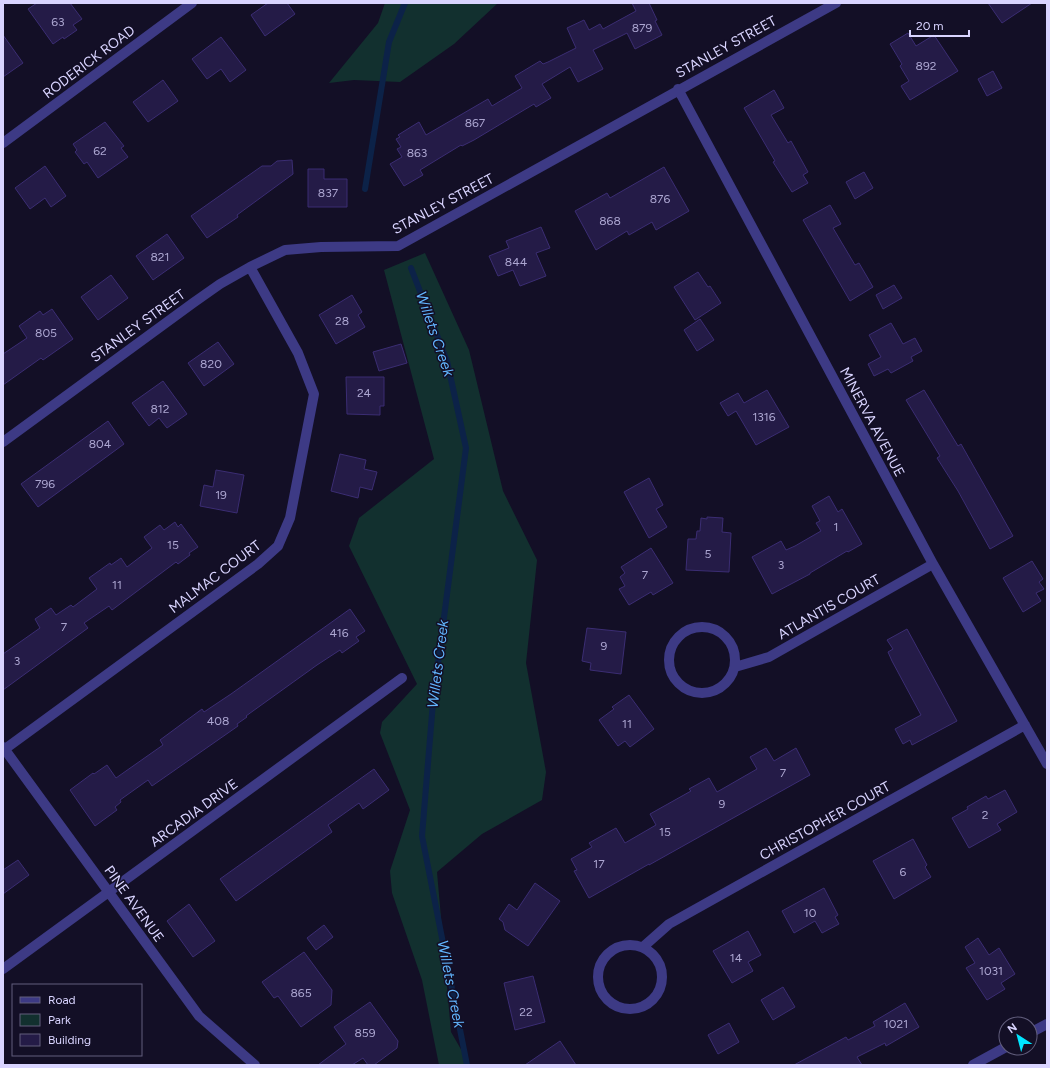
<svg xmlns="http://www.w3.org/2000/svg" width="1050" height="1068" font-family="Figtree,sans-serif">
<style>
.green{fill:#12302f}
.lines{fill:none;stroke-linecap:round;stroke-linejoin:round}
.stream{stroke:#0c2248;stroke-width:6}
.building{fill:#241b47;stroke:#3b2d73}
.minor{stroke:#3d3a85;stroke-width:10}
.labels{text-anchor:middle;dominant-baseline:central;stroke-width:3;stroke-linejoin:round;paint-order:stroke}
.number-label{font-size:12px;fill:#aca6d1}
.street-label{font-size:14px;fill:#d9d4ff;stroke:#130f26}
.water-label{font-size:15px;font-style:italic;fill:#62b6ff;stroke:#130f26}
</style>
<rect width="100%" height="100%" fill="#130f26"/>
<path class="green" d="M 385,3 L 498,3 L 454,44 L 400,82 L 354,80 L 329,83 L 378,23 Z
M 425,253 L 469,350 L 503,491 L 537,560 L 526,663 L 546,772 L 542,800 L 482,834 L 437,872 L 451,1032 L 470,1065 L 439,1065 L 422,980 L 392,893 L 390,871 L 410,810 L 380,733 L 382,722 L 417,684 L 349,546 L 359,518 L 434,459 L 384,270 Z"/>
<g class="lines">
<path class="stream" d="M 365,189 L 389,42 L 405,3
M 411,268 L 447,361 L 466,448 L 433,702 L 422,836 L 467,1065"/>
</g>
<path class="building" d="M 37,3 L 70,3 L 82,19 L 73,25 L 77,30 L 64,39 L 63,37 L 53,44 L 28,9 Z
M 268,3 L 287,3 L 295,14 L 265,36 L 251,15 Z
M 632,3 L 649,3 L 657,20 L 655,21 L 662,35 L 635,49 L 627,33 L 593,50 L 603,69 L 578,82 L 570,67 L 542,84 L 551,98 L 536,107 L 534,104 L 474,140 L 462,146 L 461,145 L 420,170 L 423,175 L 404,186 L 390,164 L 402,157 L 397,149 L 401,147 L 396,139 L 400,137 L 398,135 L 419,122 L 426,135 L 488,99 L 492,106 L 522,88 L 515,76 L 540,61 L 543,64 L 548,62 L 576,48 L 567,28 L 584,20 L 589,30 L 600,24 L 603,29 L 636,11 Z
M 988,3 L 1032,3 L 1002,23 Z
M 908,33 L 916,46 L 934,35 L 958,71 L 910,100 L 901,86 L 909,81 L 900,66 L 902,64 L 890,44 Z
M 3,35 L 23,63 L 3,77 Z
M 221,37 L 246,70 L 230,82 L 221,69 L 207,79 L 192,59 Z
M 993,71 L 1002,88 L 987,96 L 978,79 Z
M 163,80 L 178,101 L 148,122 L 133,102 Z
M 774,90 L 784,108 L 771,115 L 788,143 L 791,141 L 808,172 L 803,175 L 808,183 L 792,192 L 773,162 L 775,161 L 744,108 Z
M 105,122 L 124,146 L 121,148 L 128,157 L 98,178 L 87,162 L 84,164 L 75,152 L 77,150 L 73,144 Z
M 292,160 L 293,174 L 237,215 L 238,217 L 207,238 L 191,216 L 262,166 L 271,166 L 277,161 Z
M 45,166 L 66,196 L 51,207 L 45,198 L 30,209 L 15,188 Z
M 664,167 L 689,211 L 656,230 L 652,222 L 629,235 L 627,231 L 596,250 L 575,211 L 607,193 L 610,198 Z
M 308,169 L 324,169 L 324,179 L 347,179 L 347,207 L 308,207 Z
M 864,172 L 873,188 L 855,199 L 846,182 Z
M 830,205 L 841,224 L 833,228 L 855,265 L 859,263 L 873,287 L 850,301 L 803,220 Z
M 541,227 L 550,248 L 536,253 L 546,276 L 520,286 L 513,270 L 498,276 L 489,256 L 509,248 L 506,241 Z
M 167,234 L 184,258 L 153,280 L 136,256 Z
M 698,272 L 708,287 L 710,286 L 721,303 L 695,320 L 674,287 Z
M 111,275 L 128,298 L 98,320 L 81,297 Z
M 894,285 L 902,298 L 883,309 L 876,295 Z
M 352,295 L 362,312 L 358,315 L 365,327 L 336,344 L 319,315 Z
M 52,309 L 73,339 L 43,360 L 41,358 L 3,385 L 3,354 L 27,338 L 19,326 L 40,311 L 43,315 Z
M 700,319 L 714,340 L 697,351 L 684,330 Z
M 891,323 L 903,344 L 915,338 L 922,351 L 911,357 L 913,361 L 891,373 L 888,369 L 874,376 L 868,364 L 881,357 L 869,335 Z
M 218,342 L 234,364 L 204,386 L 188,363 Z
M 401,344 L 407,363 L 379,371 L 373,352 Z
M 346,377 L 384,377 L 384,406 L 380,406 L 380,415 L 347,414 Z
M 163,381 L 187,414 L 167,428 L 159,418 L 149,426 L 132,403 Z
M 767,390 L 789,427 L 756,445 L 736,411 L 728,416 L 720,403 L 738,393 L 744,403 Z
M 924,390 L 958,446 L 961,444 L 1013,536 L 990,549 L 958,491 L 937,458 L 940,456 L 906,400 Z
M 108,421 L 124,444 L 38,507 L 21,484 Z
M 340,454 L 366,460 L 364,469 L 377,472 L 372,490 L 360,487 L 358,498 L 331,491 Z
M 216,470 L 244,475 L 237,513 L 200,506 L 204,485 L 213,487 Z
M 649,478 L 663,505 L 656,509 L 667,527 L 649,538 L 624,492 Z
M 829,496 L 838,512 L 842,509 L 862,544 L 848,552 L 847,551 L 810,573 L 810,574 L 772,594 L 752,557 L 781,541 L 786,550 L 795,546 L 821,531 L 816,523 L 820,521 L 812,506 Z
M 707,517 L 723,518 L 722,532 L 731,533 L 729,572 L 686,570 L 688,539 L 696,539 L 697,531 L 700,531 L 701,518 L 707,519 Z
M 175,522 L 178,527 L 181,524 L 198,547 L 189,553 L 190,555 L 178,564 L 176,562 L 112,610 L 109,606 L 84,623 L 88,628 L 3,690 L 3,654 L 40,628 L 35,619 L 51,608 L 56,615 L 71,605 L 73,607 L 97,589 L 89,578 L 110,563 L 111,565 L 121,558 L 127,567 L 152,548 L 144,537 L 160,525 L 164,530 Z
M 651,548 L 673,583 L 653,595 L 651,592 L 629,605 L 619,589 L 625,586 L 620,577 L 625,573 L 621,567 Z
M 1032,561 L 1043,579 L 1039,582 L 1044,589 L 1036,593 L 1041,601 L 1023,612 L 1003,578 Z
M 350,609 L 365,631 L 356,637 L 359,641 L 342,653 L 340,650 L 317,665 L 246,716 L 247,717 L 237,724 L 238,726 L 152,786 L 148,780 L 120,800 L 121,802 L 115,807 L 117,810 L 95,826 L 70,790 L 93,773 L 94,774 L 107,765 L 116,778 L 163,745 L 160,740 L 202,709 L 204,712 L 231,694 Z
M 587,628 L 626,632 L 621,674 L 590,670 L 591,663 L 582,661 Z
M 907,629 L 957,721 L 912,745 L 910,740 L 903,744 L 895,729 L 921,715 L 892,661 L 888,652 L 893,649 L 887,640 Z
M 629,695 L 654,729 L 630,747 L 625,741 L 618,746 L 599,720 L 614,709 L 612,707 Z
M 766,748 L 774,761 L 796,748 L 810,775 L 649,865 L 649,864 L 589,898 L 574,871 L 577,870 L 571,859 L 592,847 L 589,843 L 616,828 L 625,843 L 656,825 L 650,814 L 691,791 L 689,789 L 709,778 L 717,792 L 757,769 L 750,757 Z
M 374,769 L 389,790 L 363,809 L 359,803 L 328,825 L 332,832 L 236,901 L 220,879 Z
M 1005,790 L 1017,812 L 997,824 L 1001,830 L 969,848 L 952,818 L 968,809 L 967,807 L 986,796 L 988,799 Z
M 913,839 L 927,865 L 925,867 L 931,877 L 894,899 L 873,861 Z
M 18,860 L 29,875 L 3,894 L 3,870 Z
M 535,883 L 560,901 L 528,946 L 505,930 L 503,922 L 499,919 L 509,904 L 517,910 Z
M 824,888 L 838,915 L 835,917 L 839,924 L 822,933 L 815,921 L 794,933 L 782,911 Z
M 189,904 L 215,941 L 193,957 L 167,921 Z
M 324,925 L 333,937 L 316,950 L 307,938 Z
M 748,931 L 761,955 L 748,962 L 753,971 L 732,983 L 713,951 Z
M 978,938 L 989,955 L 999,948 L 1015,974 L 1001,983 L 1005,989 L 987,1000 L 966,968 L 975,963 L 965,947 Z
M 304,952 L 332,990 L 331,1005 L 301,1027 L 278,996 L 274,998 L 262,982 Z
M 533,976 L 545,1022 L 515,1030 L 504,983 Z
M 783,987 L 795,1007 L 773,1020 L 761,1000 Z
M 370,1002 L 398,1041 L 397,1048 L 374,1065 L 368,1065 L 363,1058 L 352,1065 L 318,1065 L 346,1044 L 334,1027 Z
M 905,1003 L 919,1027 L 886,1046 L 885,1043 L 857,1057 L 862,1065 L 794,1065 L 846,1037 L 848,1040 L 875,1026 L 873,1022 Z
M 729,1023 L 739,1042 L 718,1054 L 708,1035 Z
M 560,1041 L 576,1065 L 525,1065 Z"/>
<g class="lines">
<path class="minor" d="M 678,89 L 933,564 L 1047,764
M 3,143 L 192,3
M 3,442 L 193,303 L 220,284 L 250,267 L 285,250 L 321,247 L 398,246 L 836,3
M669 660a33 33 0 1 1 66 0a33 33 0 1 1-66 0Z
M 735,667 L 769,657 L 933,564
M 3,747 L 199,1016 L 255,1065
M 5,749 L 258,564 L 278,546 L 290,518 L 314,394 L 298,353 L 250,267
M598 977a32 32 0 1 1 64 0a32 32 0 1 1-64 0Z
M 643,947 L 669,924 L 1025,725
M 3,969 L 402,678
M 1030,1033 L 1047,1024
M 973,1065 L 1006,1047"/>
</g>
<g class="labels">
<g class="number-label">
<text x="58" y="22">63</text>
<text x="642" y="28">879</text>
<text x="926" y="66">892</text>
<text x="475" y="123">867</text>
<text x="100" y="151">62</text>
<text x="417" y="153">863</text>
<text x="328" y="193">837</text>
<text x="660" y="199">876</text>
<text x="610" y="221">868</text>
<text x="160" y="257">821</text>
<text x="516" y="262">844</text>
<text x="342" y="321">28</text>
<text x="46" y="333">805</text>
<text x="211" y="364">820</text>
<text x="364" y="393">24</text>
<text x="160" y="409">812</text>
<text x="764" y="417">1316</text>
<text x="100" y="444">804</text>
<text x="45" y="484">796</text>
<text x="221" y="495">19</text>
<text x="836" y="527">1</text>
<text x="173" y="545">15</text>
<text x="708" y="554">5</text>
<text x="781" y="565">3</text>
<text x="645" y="575">7</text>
<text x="117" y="585">11</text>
<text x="64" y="627">7</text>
<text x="339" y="633">416</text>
<text x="604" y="646">9</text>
<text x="17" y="661">3</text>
<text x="218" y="721">408</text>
<text x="627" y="724">11</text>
<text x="783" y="773">7</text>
<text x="722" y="804">9</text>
<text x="985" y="815">2</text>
<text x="665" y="832">15</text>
<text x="599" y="864">17</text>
<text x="903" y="872">6</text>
<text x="810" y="913">10</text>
<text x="736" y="958">14</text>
<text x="991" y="971">1031</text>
<text x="301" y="993">865</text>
<text x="526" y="1012">22</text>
<text x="896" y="1024">1021</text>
<text x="365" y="1033">859</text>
</g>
<g class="street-label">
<text transform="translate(726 47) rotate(-29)">STANLEY STREET</text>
<text transform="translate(89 62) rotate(-37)">RODERICK ROAD</text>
<text transform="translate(443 204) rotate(-28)">STANLEY STREET</text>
<text transform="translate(138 326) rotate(-36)">STANLEY STREET</text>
<text transform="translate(872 422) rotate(62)">MINERVA AVENUE</text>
<text transform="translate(215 577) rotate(-37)">MALMAC COURT</text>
<text transform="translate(829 607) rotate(-30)">ATLANTIS COURT</text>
<text transform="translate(194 813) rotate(-36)">ARCADIA DRIVE</text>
<text transform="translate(825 821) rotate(-29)">CHRISTOPHER COURT</text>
<text transform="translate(134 904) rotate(54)">PINE AVENUE</text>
</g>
<g class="water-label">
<text transform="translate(435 334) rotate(71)">Willets Creek</text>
<text transform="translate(438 664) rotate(-83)">Willets Creek</text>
<text transform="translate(451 984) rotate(79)">Willets Creek</text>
</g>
</g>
<rect width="1050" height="1068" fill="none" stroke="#d9d4ff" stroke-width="8"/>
<rect x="12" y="984" width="130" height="72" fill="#130f26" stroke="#625e7d"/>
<rect x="20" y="997" width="20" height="6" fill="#3d3a85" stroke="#625e7d"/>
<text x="48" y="1004" font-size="12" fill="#d9d4ff">Road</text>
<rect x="20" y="1014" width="20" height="12" fill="#12302f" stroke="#625e7d"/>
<text x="48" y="1024" font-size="12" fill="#d9d4ff">Park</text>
<rect x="20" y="1034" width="20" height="12" fill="#241b47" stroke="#625e7d"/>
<text x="48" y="1044" font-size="12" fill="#d9d4ff">Building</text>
<g transform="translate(1018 1036) rotate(324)"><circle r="19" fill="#130f26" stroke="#625e7d"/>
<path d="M0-3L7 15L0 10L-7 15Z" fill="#00e5ff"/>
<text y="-6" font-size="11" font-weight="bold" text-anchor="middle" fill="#d9d4ff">N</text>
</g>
<path d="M910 30v6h59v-6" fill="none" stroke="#d9d4ff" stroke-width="2"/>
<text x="916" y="30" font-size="12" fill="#d9d4ff" stroke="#130f26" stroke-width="3" paint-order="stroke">20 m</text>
</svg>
